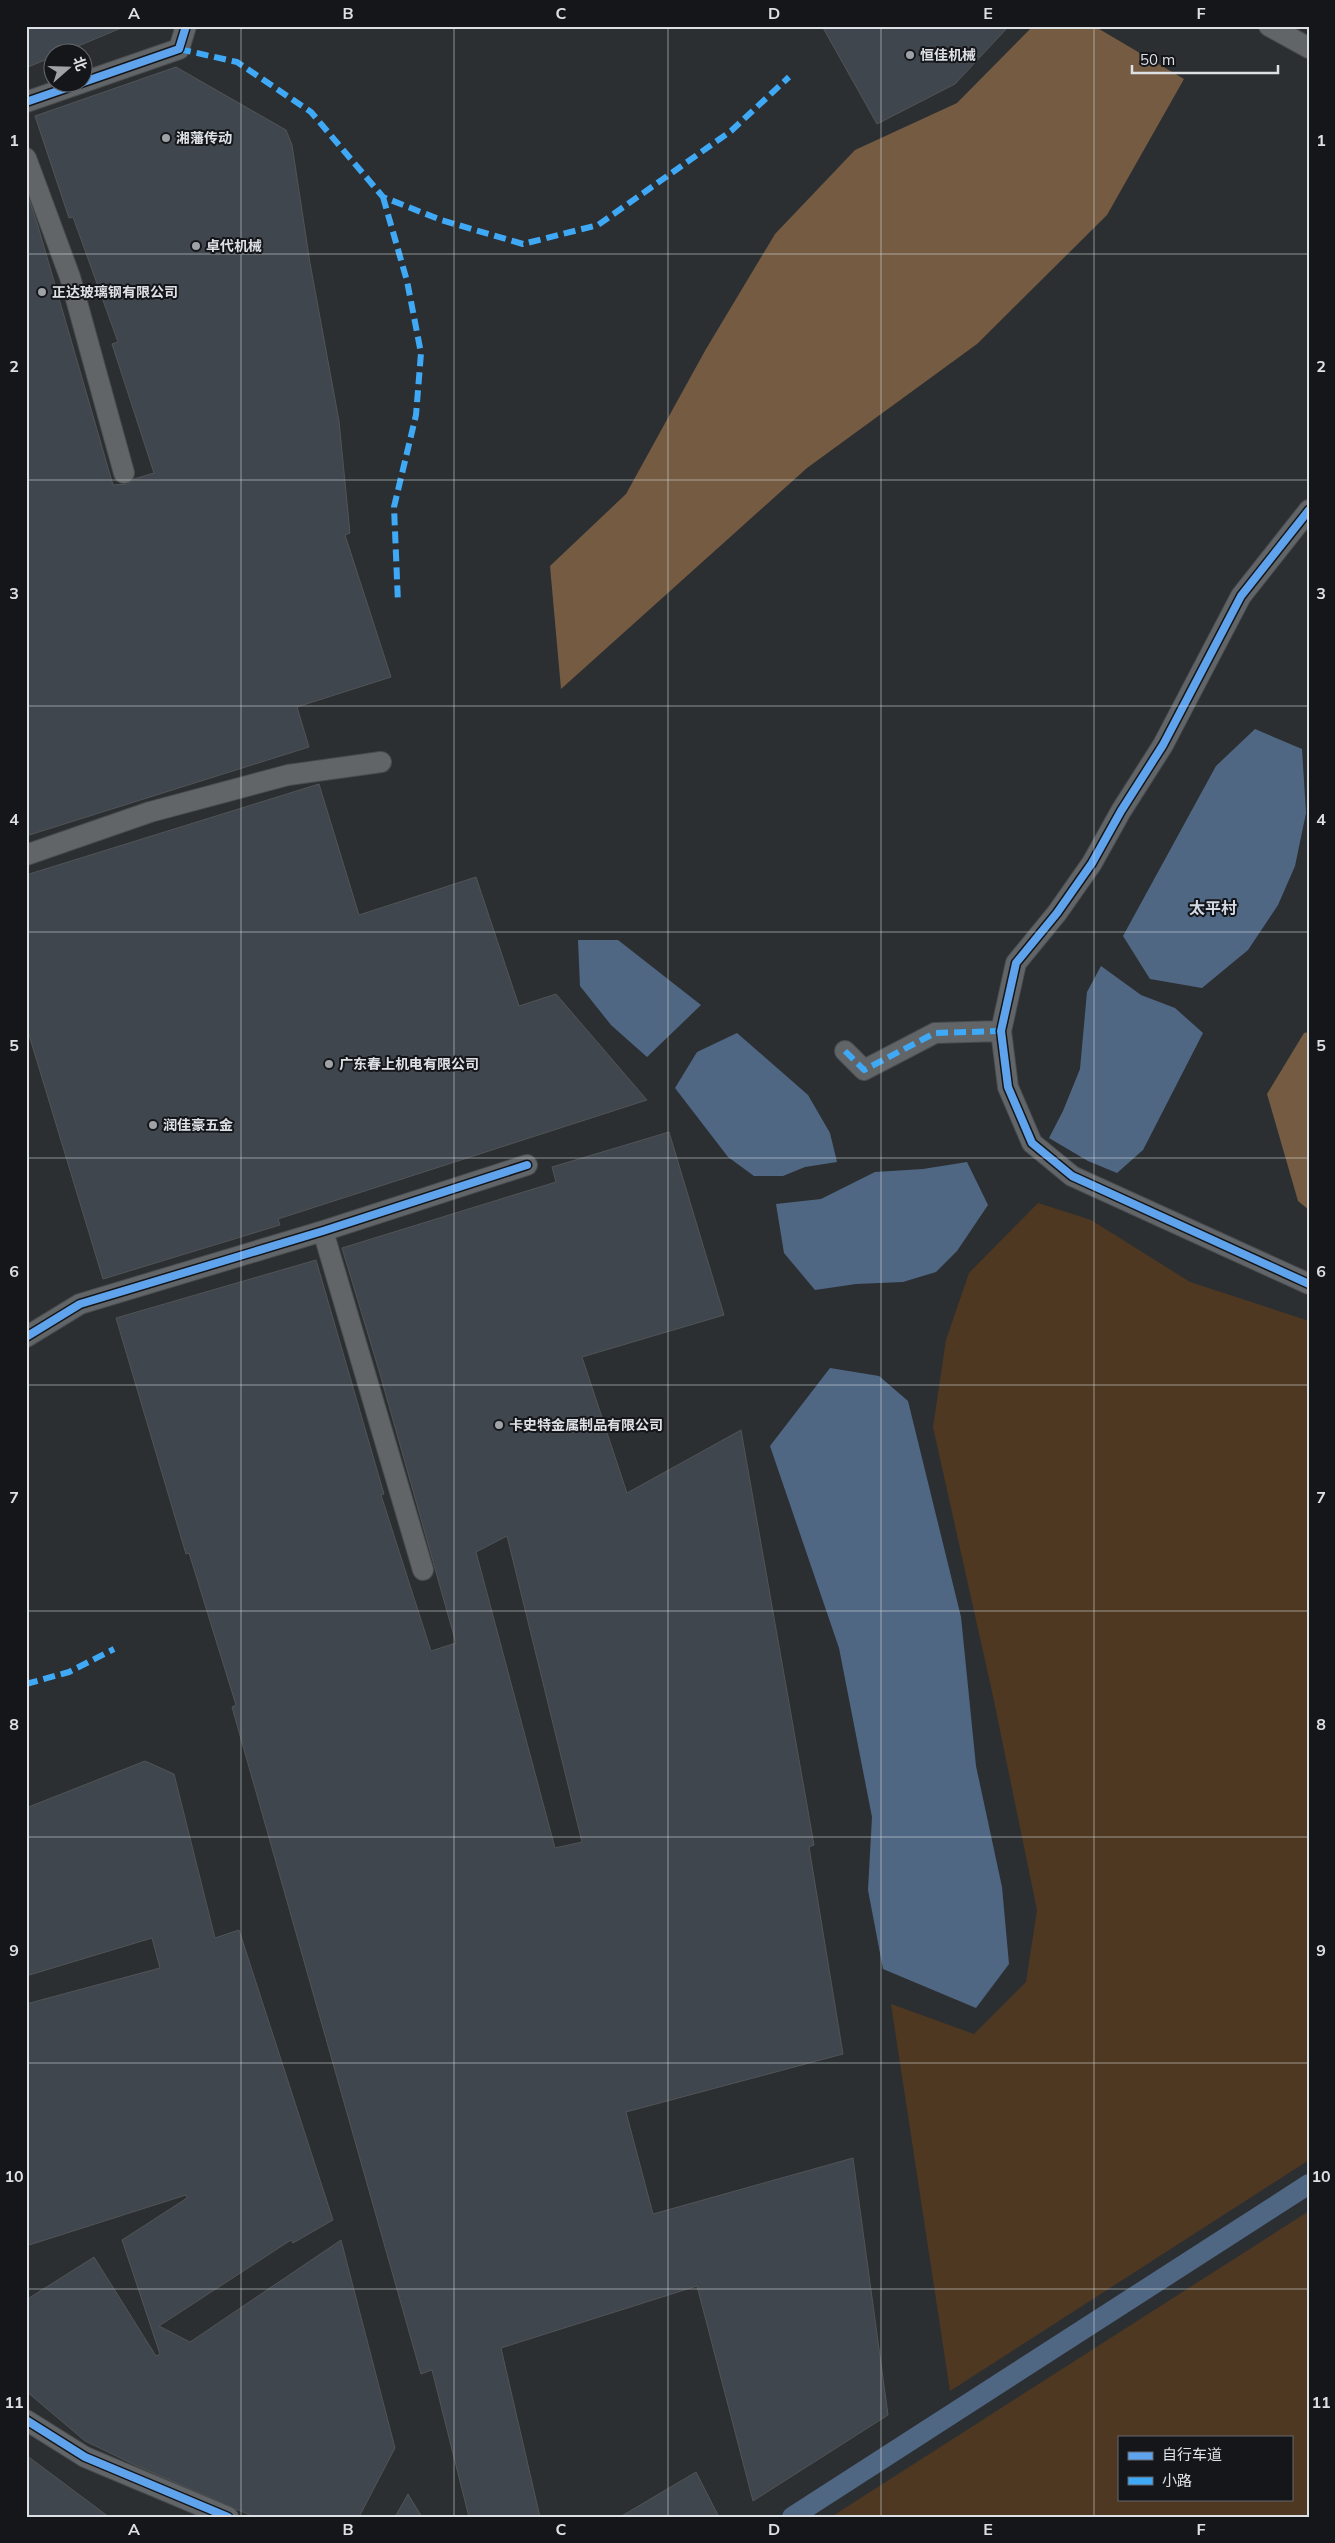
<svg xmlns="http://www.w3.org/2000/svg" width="1335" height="2543" font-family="Mulish,'Noto Sans SC',sans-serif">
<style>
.green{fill:#4f3821;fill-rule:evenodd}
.forest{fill:#755b42}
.water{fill:#506784}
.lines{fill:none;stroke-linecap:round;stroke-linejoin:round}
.canal{stroke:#506784;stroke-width:20}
.building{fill:#40464d;stroke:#515457;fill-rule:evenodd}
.minor-casing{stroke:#494c4f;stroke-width:22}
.minor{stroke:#626568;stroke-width:20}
.quiet{stroke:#3fa9f5;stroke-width:6;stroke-dasharray:12 6;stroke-linecap:butt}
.cycleway-casing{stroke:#14161a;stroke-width:11}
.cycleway{stroke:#60a3ed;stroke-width:8}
.grid{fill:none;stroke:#dde1e6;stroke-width:1;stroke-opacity:0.55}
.poi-dot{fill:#9fa3a7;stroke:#14161a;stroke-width:2}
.labels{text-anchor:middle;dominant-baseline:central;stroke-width:4;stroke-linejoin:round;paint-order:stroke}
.poi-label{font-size:14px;font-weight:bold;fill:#dde1e6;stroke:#14161a;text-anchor:start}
.quarter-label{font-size:16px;font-weight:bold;fill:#d2dae4;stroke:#14161a}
.neatline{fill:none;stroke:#dde1e6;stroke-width:2}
.grid-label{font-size:16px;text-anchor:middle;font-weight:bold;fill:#dde1e6}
</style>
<rect width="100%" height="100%" fill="#2c2f32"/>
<path class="green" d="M 1038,1203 L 1091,1220 L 1190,1282 L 1309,1321 L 1309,2160 L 950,2391 L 891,2004 L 974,2034 L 1026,1982 L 1037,1910 L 993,1696 L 933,1427 L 946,1340 L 969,1273 Z
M 1309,2211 L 1309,2517 L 831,2517 ZM 1119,2437 L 1291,2437 L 1291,2499 L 1119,2499 Z"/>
<path class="forest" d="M 1033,26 L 1094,26 L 1184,79 L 1107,215 L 977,344 L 807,468 L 561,689 L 550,566 L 626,494 L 706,349 L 775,234 L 855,150 L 957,103 Z
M 1309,1032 L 1309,1210 L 1298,1201 L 1267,1094 L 1304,1033 Z"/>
<path class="water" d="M 1255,729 L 1302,749 L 1306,813 L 1295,866 L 1278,905 L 1248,950 L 1202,988 L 1150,979 L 1123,936 L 1216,766 Z
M 578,940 L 618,940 L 701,1005 L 647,1057 L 611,1025 L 580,986 Z
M 1101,966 L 1141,995 L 1175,1008 L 1203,1033 L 1143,1150 L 1117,1173 L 1088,1161 L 1049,1138 L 1063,1111 L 1080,1069 L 1087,992 Z
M 737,1033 L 808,1095 L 830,1133 L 837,1162 L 805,1167 L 783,1176 L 754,1176 L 728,1157 L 675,1088 L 697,1052 Z
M 967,1162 L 988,1205 L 957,1251 L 936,1272 L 903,1282 L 856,1284 L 815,1290 L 784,1253 L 776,1204 L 821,1199 L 875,1172 L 923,1169 Z
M 830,1368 L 879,1376 L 908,1401 L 961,1617 L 976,1766 L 1002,1887 L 1009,1964 L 976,2008 L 883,1969 L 868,1890 L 872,1817 L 839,1648 L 770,1446 Z"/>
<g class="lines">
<path class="canal" d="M 792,2517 L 1309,2184"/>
</g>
<path class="building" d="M 26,26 L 126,26 L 64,52 L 52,52 L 52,57 L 26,68 Z
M 822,26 L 1009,26 L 955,84 L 877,124 Z
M 176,67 L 286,130 L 292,145 L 310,263 L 339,421 L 350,533 L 345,535 L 391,677 L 297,707 L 309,747 L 26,836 L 26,200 L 29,199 L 38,226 L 113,485 L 128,484 L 134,479 L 154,473 L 112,344 L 118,342 L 73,217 L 69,218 L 35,116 Z
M 319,784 L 359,915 L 476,877 L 519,1006 L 556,994 L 647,1100 L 278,1219 L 280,1225 L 103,1279 L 26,1025 L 26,875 Z
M 669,1132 L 724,1315 L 582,1357 L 627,1493 L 741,1430 L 814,1845 L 809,1847 L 843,2054 L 626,2112 L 653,2214 L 853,2158 L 888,2415 L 753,2501 L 697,2286 L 501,2348 L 540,2517 L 469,2517 L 432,2370 L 421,2374 L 232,1707 L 236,1705 L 189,1553 L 186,1554 L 116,1318 L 316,1260 L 384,1494 L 381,1495 L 431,1651 L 456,1643 L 380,1374 L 342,1248 L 556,1182 L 552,1167 ZM 507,1536 L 582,1842 L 555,1848 L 476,1552 Z
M 145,1761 L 174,1774 L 215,1938 L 239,1930 L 333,2220 L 293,2243 L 291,2240 L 159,2326 L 190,2342 L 341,2240 L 395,2448 L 359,2517 L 254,2517 L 135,2465 L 85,2441 L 26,2391 L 26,2300 L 94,2257 L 156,2356 L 160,2354 L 122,2240 L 187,2198 L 186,2195 L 26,2246 L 26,2004 L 160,1968 L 152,1938 L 26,1976 L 26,1808 Z
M 26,2455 L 109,2517 L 26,2517 Z
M 696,2472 L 719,2517 L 620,2517 Z
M 408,2494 L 422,2517 L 395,2517 Z"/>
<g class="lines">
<g class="minor-casing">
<path id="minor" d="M 1269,26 L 1309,48
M 26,102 L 179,49 L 186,26
M 26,158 L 70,277 L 124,473
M 1309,510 L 1241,596 L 1163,745 L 1121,811 L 1092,863 L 1057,913 L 1016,963 L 1001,1031 L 1008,1087 L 1032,1143 L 1072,1176 L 1309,1284
M 26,855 L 150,812 L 288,775 L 381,762
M 845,1051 L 864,1070 L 935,1033 L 1001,1031
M 323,1231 L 423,1570
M 26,1337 L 80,1304 L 323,1231 L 527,1165
M 26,2420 L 85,2457 L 228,2517"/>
</g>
<use href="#minor" class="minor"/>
<path class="quiet" d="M 179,49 L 237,62 L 311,112 L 383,197 L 441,220 L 523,244 L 598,225 L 731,131 L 789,77
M 383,197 L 407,281 L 421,353 L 416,415 L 394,507 L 398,603
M 845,1051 L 864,1070 L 935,1033 L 1001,1031
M 26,1684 L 69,1672 L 114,1649"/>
<g class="cycleway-casing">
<path id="cycleway" d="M 26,102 L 179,49 L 186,26
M 1309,510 L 1241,596 L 1163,745 L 1121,811 L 1092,863 L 1057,913 L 1016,963 L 1001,1031 L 1008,1087 L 1032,1143 L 1072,1176 L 1309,1284
M 26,1337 L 80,1304 L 323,1231 L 527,1165
M 26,2420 L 85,2457 L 228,2517"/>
</g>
<use href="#cycleway" class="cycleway"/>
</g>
<path class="grid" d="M 241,26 L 241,2517M 454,26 L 454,2517M 668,26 L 668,2517M 881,26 L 881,2517M 1094,26 L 1094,2517M 26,254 L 1309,254M 26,480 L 1309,480M 26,706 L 1309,706M 26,932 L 1309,932M 26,1158 L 1309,1158M 26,1385 L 1309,1385M 26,1611 L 1309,1611M 26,1837 L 1309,1837M 26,2063 L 1309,2063M 26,2289 L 1309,2289"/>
<g class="poi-dot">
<circle cx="910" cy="55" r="5"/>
<circle cx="166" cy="138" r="5"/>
<circle cx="196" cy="246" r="5"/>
<circle cx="42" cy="292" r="5"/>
<circle cx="329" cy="1064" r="5"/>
<circle cx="153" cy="1125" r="5"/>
<circle cx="499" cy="1425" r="5"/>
</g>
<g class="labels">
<g class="poi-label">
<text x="920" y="55">恒佳机械</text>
<text x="176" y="138">湘藩传动</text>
<text x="206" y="246">卓代机械</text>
<text x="52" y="292">正达玻璃钢有限公司</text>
<text x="339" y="1064">广东春上机电有限公司</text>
<text x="163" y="1125">润佳豪五金</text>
<text x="509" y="1425">卡史特金属制品有限公司</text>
</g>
<g class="quarter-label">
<text x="1213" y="908">太平村</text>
</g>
</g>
<rect width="1335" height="2543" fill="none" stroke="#14161a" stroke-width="55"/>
<rect x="1118" y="2436" width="175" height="65" fill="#14161a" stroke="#64676c"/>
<rect x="1128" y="2452" width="25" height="8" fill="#60a3ed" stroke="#64676c"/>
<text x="1162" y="2460" font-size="15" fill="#dde1e6">自行车道</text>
<rect x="1128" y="2477" width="25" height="8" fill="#3fa9f5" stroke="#64676c"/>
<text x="1162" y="2486" font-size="15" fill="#dde1e6">小路</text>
<g transform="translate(68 68) rotate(70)"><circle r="24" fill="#14161a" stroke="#64676c"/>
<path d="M0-4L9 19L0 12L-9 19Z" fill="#9fa3a7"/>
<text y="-8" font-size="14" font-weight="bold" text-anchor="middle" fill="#dde1e6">北</text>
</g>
<path d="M1132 65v8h146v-8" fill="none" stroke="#dde1e6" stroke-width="2.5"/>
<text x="1140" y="65" font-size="15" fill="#dde1e6" stroke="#14161a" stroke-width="4" paint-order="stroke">50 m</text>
<rect x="28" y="28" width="1280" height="2488" class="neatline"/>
<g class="grid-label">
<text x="134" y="19">A</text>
<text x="348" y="19">B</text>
<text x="561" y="19">C</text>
<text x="774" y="19">D</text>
<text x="988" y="19">E</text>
<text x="1201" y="19">F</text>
<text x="14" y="146">1</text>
<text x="1321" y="146">1</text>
<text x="14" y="372">2</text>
<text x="1321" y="372">2</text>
<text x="14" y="599">3</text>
<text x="1321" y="599">3</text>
<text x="14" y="825">4</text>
<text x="1321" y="825">4</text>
<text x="14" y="1051">5</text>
<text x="1321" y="1051">5</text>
<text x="14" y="1277">6</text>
<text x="1321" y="1277">6</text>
<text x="14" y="1503">7</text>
<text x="1321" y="1503">7</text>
<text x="14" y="1730">8</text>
<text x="1321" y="1730">8</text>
<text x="14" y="1956">9</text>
<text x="1321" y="1956">9</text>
<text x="14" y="2182">10</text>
<text x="1321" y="2182">10</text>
<text x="14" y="2408">11</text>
<text x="1321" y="2408">11</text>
<text x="134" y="2535">A</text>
<text x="348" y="2535">B</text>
<text x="561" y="2535">C</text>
<text x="774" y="2535">D</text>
<text x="988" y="2535">E</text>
<text x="1201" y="2535">F</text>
</g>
</svg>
